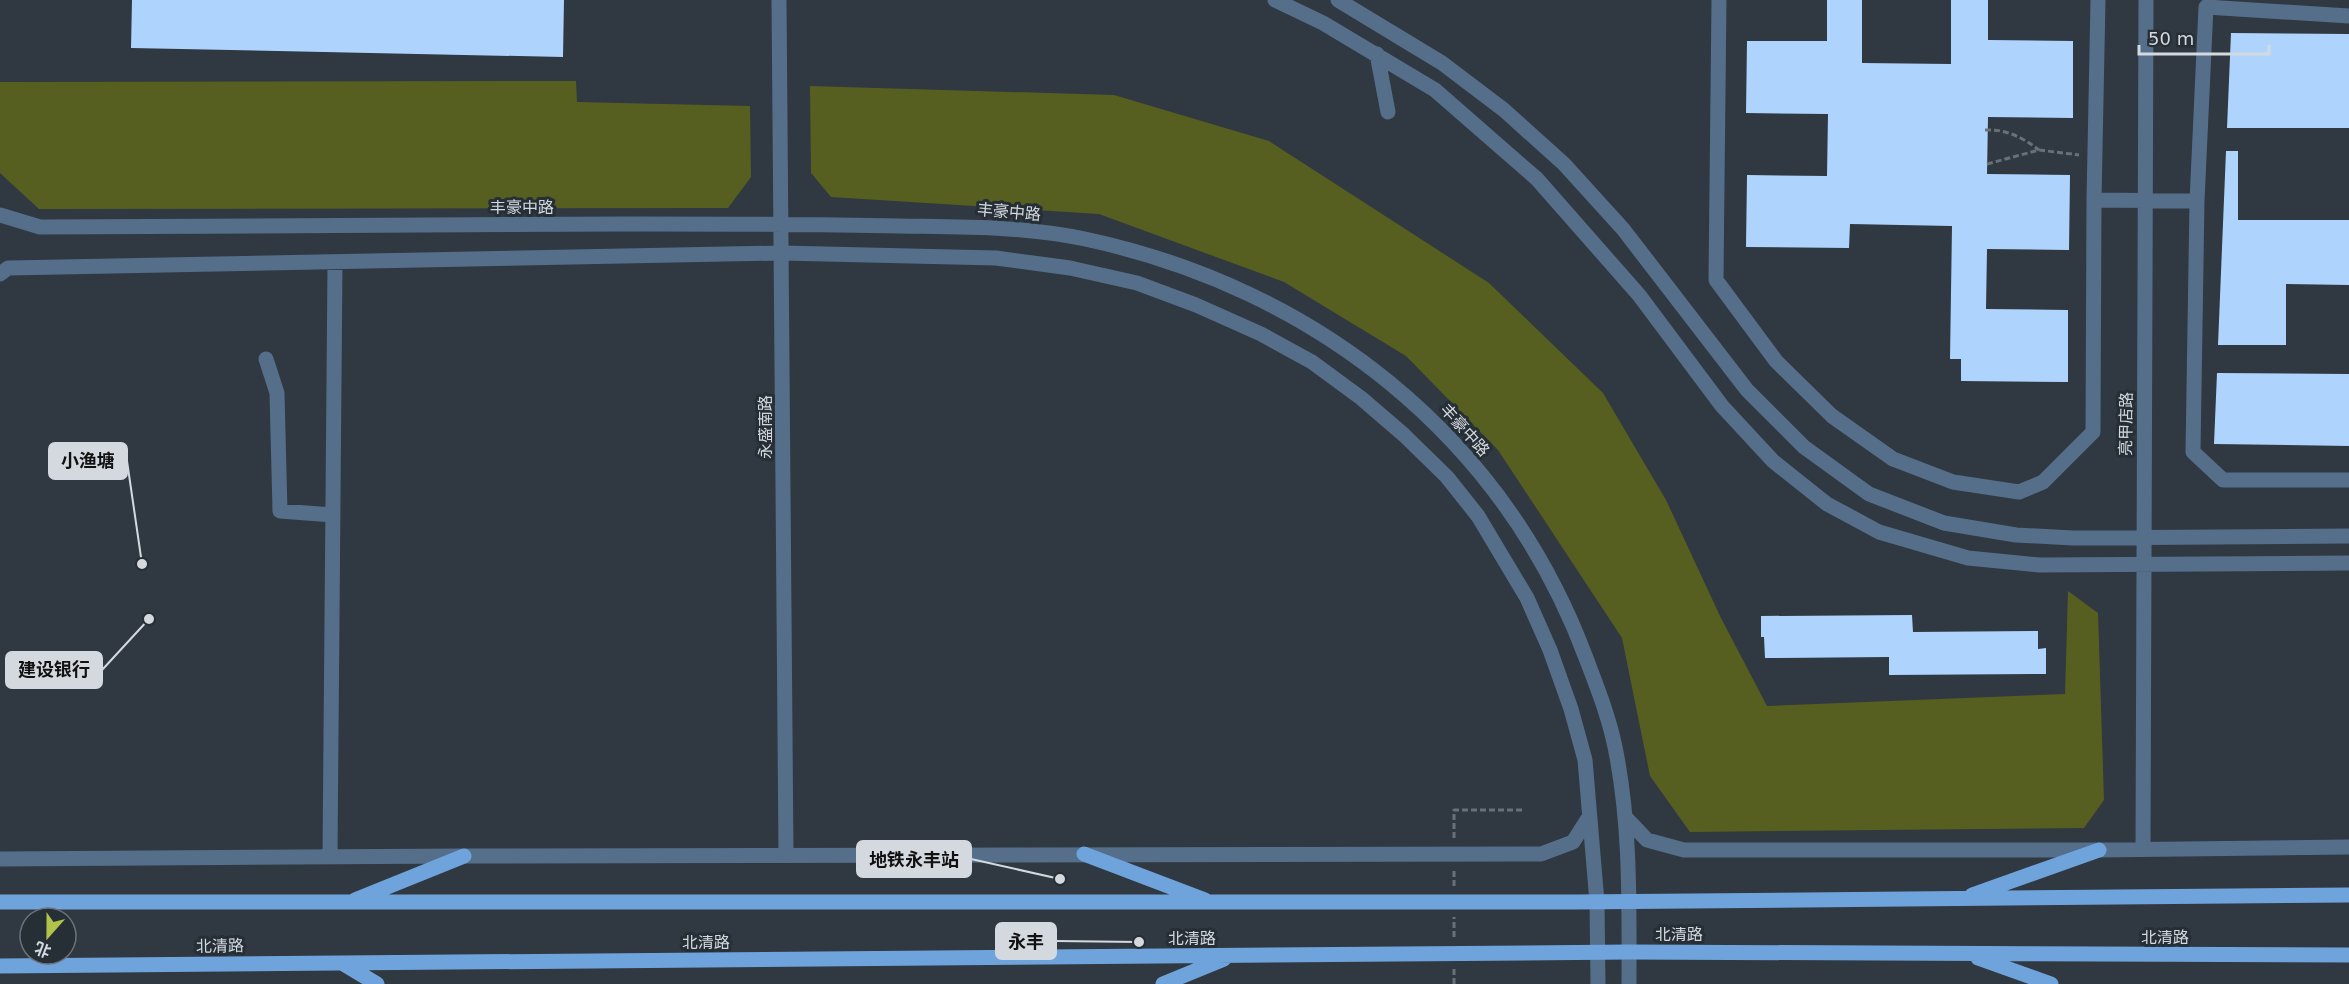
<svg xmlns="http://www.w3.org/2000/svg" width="2349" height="984" font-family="'DejaVu Sans','Noto Sans SC',sans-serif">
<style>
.green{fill:#565f20}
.building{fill:#aed4fe}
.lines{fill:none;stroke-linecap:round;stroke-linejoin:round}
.path{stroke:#697078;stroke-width:3;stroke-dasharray:6 3;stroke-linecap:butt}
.minor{stroke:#556e8a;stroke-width:15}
.major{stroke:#6fa3dc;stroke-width:15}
.labels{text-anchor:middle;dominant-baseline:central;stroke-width:6;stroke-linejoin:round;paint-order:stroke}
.street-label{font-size:16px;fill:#d4d9df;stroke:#262e36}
.leader{fill:none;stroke:#d4d9df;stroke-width:2}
.callout-dot{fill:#d4d9df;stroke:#262e36;stroke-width:2}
.callout{fill:#d4d9df;stroke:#d4d9df;stroke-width:2}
.callout-label{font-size:18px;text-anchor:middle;font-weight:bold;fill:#111}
</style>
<rect width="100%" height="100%" fill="#303841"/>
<path class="green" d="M 576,81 L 577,102 L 750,106 L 751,177 L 728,208 L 39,209 L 0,173 L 0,82 Z
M 810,86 L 1114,95 L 1269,141 L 1489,283 L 1603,393 L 1666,500 L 1721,618 L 1767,706 L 2065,694 L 2068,591 L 2098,613 L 2104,800 L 2084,828 L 1690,832 L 1650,776 L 1622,638 L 1498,450 L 1406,356 L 1284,282 L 1099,214 L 831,197 L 811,173 Z"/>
<path class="building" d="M 132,0 L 564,0 L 563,57 L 131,48 Z
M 1827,0 L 1862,0 L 1862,63 L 1951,64 L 1951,0 L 1988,0 L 1988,40 L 2073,41 L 2073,118 L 1988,117 L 1987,174 L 2070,175 L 2069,250 L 1987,249 L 1986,309 L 2068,310 L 2068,382 L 1961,381 L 1961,359 L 1950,359 L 1952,226 L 1850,224 L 1849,248 L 1746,247 L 1747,175 L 1827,176 L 1828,114 L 1746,113 L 1747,41 L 1827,41 Z
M 2231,33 L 2349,34 L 2349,128 L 2227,128 Z
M 2226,151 L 2238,151 L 2238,220 L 2349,220 L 2349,285 L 2286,284 L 2286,345 L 2218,345 Z
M 2217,373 L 2349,374 L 2349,446 L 2214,444 Z
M 1912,615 L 1913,632 L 2038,631 L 2038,649 L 2046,648 L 2046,674 L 1889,675 L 1889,657 L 1765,658 L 1764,637 L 1761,637 L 1761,616 Z"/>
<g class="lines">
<path class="path" d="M 1985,130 C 2006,129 2022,137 2039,150
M 1987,164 L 2039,150 L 2079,155
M 1454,838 L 1454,810 L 1523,810
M 1454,886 L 1454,869
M 1454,937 L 1454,917
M 1454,984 L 1454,968"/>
<path class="minor" d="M 779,0 L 786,855
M 1275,0 L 1323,23 L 1435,90 L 1537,179 L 1639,295 L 1722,406 L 1773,461 L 1827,504 L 1879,532 L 1968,558 L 2040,565 L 2349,563
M 1338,0 L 1442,63 L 1504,110 L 1564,164 L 1623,229 L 1747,390 L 1804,447 L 1869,494 L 1944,523 L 2016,535 L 2073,538 L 2349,536
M 1719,0 L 1716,280 L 1776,361 L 1832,416 L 1893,459 L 1953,482 L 2019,492 L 2043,482 L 2093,432 L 2094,200 L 2197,201 L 2193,452 L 2223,480 L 2349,480
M 1377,54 L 1388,112
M 2094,200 L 2098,0
M 2197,201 L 2206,7 L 2349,16
M 0,215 L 40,227 C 236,226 433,225 630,224 C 720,224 809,224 899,226 C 961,227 1024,226 1085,239 C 1315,288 1503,436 1586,658 C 1597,687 1609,717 1615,747 C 1631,825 1629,905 1629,984
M 0,274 L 8,268 L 782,253 L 996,258 L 1070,268 L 1137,283 L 1196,305 L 1261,334 L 1312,362 L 1361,398 L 1404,435 L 1447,477 L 1478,516 L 1527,598 L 1550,650 L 1571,709 L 1585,760 L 1597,902 L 1598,984
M 266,359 L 277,393 L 280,511 L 333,515
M 1627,819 L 1647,840 L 1684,850 L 2099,850 L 2349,847
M 2143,849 L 2146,0
M 330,856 L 335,263
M 0,859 L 464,856 L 1541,854 L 1573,842 L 1589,817"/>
<path class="major" d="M 1084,854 L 1205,900
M 1972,895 L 2099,850
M 355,900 L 464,856
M 0,902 L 1573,902 L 2349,895
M 1978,958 L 2051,984
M 342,963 L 377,984
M 0,966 L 1629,952 L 2349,955
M 1163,984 L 1224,959"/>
</g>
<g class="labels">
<g class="street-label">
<text x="522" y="207">丰豪中路</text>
<text transform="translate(1009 212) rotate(5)">丰豪中路</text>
<text transform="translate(2126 424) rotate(-89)">亮甲店路</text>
<text transform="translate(765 427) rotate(-90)">永盛南路</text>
<text transform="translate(1465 430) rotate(48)">丰豪中路</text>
<text x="1679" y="934">北清路</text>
<text x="2165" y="937">北清路</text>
<text x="1192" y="938">北清路</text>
<text x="706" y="942">北清路</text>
<text transform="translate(220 946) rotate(-1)">北清路</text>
</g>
</g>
<path class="leader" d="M142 564L127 461M149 619L102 670M1060 879L971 859M1139 942L1056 941"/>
<g class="callout-dot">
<circle cx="142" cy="564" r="6"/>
<circle cx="149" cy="619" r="6"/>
<circle cx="1060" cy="879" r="6"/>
<circle cx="1139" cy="942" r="6"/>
</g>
<g class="callout">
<rect x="49" y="443" width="78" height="36" rx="6"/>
<rect x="6" y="652" width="96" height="36" rx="6"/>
<rect x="857" y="841" width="114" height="36" rx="6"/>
<rect x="996" y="923" width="60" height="36" rx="6"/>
</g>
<g class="callout-label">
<text x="88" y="467">小渔塘</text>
<text x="54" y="676">建设银行</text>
<text x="914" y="866">地铁永丰站</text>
<text x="1026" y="948">永丰</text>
</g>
<g transform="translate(48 936) rotate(201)"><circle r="28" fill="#262e36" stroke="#6c727a" stroke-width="1.5"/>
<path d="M0-4.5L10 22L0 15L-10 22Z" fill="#b2c34c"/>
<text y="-9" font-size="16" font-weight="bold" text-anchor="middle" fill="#d4d9df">北</text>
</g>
<path d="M2139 45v9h130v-9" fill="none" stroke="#d4d9df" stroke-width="3"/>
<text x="2148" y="45" font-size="18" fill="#d4d9df" stroke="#262e36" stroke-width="4.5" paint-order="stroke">50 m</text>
</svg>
